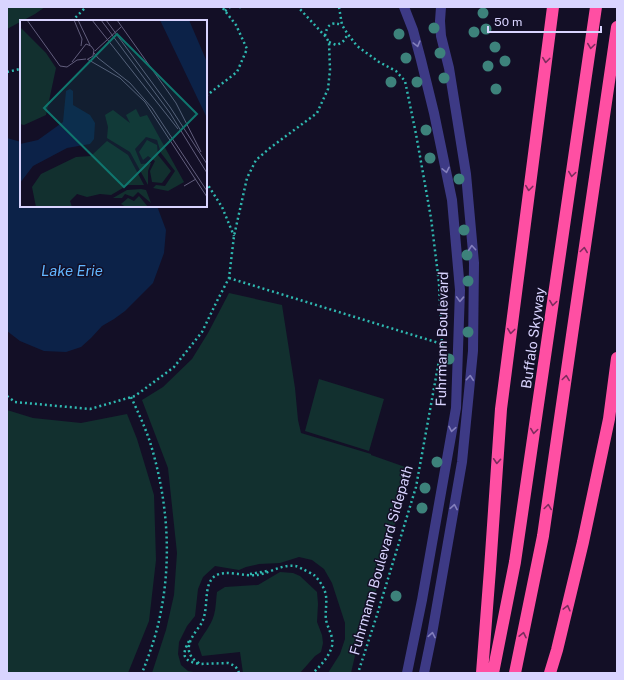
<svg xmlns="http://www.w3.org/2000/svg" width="624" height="680" font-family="'Public Sans',sans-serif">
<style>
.green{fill:#12302f}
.water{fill:#0c2248}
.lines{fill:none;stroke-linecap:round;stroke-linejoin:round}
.path{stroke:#2fb8b0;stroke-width:2.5;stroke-dasharray:2 3;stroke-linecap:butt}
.tertiary{stroke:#3d3a85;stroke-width:10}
.motorway{stroke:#ff4fa3;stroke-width:12}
.tree{fill:#3d827b}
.oneway{stroke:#837fbc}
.oneway2{stroke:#7d2c5e}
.labels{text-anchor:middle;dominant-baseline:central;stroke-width:3;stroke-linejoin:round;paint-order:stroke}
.street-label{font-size:14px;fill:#d9d4ff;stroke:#130f26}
.water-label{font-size:15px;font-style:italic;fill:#62b6ff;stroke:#130f26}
.inset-road{fill:none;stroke:#625e7d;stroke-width:1}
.view{fill:#0f766e;fill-opacity:0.15;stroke:#0f766e;stroke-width:2}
.inset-edge{fill:none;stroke:#d9d4ff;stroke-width:2}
</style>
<rect width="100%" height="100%" fill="#130f26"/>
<path class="green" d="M 7,7 L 45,7 L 35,14 L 7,29 Z
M 229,293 L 282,305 L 295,388 L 298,420 L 301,433 L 371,454 L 371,455 L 408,468 L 393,532 L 378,585 L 359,638 L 351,673 L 328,673 L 340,654 L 345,639 L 345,623 L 332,583 L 324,569 L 312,560 L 299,557 L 280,563 L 259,564 L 246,567 L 239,570 L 215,566 L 203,577 L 198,589 L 195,616 L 187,626 L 179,642 L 178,654 L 181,665 L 188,671 L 199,673 L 152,673 L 166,630 L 174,595 L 177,553 L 168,468 L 142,400 L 163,387 L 192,359 L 208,333 Z
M 319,379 L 384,399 L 369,451 L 305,431 Z
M 7,410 L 33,418 L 81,423 L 127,414 L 137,439 L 154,495 L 156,560 L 149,621 L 128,673 L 7,673 Z
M 280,572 L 293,573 L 300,576 L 317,592 L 318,604 L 317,622 L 322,635 L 323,643 L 321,652 L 315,656 L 300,673 L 243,673 L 240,652 L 202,656 L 198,644 C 203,634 211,626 214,615 C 216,608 216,599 217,592 L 225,587 L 258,585 Z"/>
<path class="water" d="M 7,138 L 21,142 L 21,206 L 157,206 L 166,230 L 164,253 L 153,283 L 125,311 L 114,319 L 102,326 L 91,338 L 81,347 L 66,352 L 44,351 L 20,341 L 7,331 Z"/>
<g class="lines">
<path class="path" d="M 239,7 L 244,7
M 339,7 L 342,25 L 347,33 L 357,46 L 379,62 L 396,71 L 405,81 L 416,134 L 431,218 L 439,283 L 442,344 L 416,487 L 376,618 L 358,673
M 225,11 L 230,7
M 72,21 L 86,7
M 325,36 C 327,25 331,21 342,25
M 329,42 L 336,45 C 342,43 346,40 347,34
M 7,72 L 20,69 L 21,68
M 206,96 L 237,72 L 247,49 L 236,25 L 222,7
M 206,182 L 222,207 L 234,236
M 229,278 L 442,344
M 7,396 L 15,402 L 90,409 L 135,396 L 174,367 L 202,332 L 217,301 L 229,278 L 234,236 L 247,178 L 256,160 L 270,148 L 317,113 L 328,89 L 330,70 L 329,42 L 325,36 L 298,7
M 131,397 C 138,412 145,427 150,442 C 167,497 172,555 161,611 C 157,633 150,653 142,673
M 250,574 L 267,571
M 189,641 C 181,656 183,661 200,664
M 239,673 C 237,667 234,665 228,663 L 200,664 C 198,662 193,660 191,656 C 184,645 195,633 201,624 C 210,609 202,585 215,576 C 225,569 245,577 257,575 C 268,574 281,564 295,566 C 297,566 300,568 303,569 C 306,571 311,573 314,575 C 319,580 325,588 326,596 C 327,604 325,612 326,620 C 328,629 334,637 332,646 C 329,657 321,665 313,673"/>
<path class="tertiary" d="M 404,7 L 413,30 L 421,60 L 434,113 L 452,200 L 460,290 L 456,408 L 422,600 L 407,673
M 424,673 L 432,634 L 462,462 L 473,351 L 474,263 L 466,174 L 449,68 L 441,36 L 440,21 L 441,7"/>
<path class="motorway" d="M 482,673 L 490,569 L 501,409 L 553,7
M 493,673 L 515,562 L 596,7
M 515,673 L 543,536 L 572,335 L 617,27
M 550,673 L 557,650 L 583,542 L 609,419 L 617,358"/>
</g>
<g class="tree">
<circle cx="483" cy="13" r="5.5"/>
<circle cx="434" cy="28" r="5.5"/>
<circle cx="486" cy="29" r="5.5"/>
<circle cx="474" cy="32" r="5.5"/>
<circle cx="399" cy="34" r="5.5"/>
<circle cx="495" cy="47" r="5.5"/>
<circle cx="440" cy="53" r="5.5"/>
<circle cx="406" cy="58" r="5.5"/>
<circle cx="505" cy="61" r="5.5"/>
<circle cx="488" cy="66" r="5.5"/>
<circle cx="444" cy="78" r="5.5"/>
<circle cx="391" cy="82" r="5.5"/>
<circle cx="417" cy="82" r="5.5"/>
<circle cx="496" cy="89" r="5.5"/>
<circle cx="426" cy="130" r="5.5"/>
<circle cx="430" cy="158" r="5.5"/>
<circle cx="459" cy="179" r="5.5"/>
<circle cx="464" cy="230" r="5.5"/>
<circle cx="467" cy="255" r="5.5"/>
<circle cx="468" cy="281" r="5.5"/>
<circle cx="468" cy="332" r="5.5"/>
<circle cx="449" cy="359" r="5.5"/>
<circle cx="437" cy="462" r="5.5"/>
<circle cx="425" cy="488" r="5.5"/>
<circle cx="422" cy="508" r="5.5"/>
<circle cx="396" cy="596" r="5.5"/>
</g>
<defs><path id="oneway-chevron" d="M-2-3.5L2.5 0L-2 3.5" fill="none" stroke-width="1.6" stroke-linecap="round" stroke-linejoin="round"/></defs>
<g class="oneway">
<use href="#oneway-chevron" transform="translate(417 44) rotate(75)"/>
<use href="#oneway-chevron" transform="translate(446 170) rotate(78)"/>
<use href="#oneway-chevron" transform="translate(472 248) rotate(-95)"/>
<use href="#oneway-chevron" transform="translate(460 299) rotate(92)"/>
<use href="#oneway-chevron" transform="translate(470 378) rotate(-85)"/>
<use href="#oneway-chevron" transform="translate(452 429) rotate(100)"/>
<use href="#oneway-chevron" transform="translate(454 507) rotate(-80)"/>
<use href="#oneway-chevron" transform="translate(432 635) rotate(-79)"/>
</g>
<g class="oneway2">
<use href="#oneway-chevron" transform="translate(591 46) rotate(98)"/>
<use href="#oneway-chevron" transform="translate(546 60) rotate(97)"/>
<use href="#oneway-chevron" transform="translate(572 174) rotate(98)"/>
<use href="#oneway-chevron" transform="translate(529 188) rotate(97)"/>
<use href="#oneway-chevron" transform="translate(584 250) rotate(-82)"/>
<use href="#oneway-chevron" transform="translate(553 303) rotate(98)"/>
<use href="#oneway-chevron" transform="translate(511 331) rotate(97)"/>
<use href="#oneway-chevron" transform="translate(566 378) rotate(-82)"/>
<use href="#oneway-chevron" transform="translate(534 431) rotate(98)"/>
<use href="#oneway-chevron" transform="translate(497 461) rotate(94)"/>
<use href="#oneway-chevron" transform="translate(548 507) rotate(-82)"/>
<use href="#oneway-chevron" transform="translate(567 608) rotate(-76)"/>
<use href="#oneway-chevron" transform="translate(523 635) rotate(-78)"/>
</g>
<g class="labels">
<g class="street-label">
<text transform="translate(533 338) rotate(-82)">Buffalo Skyway</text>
<text transform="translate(442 339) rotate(-89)">Fuhrmann Boulevard</text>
<text transform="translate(381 560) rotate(-74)">Fuhrmann Boulevard Sidepath</text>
</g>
<g class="water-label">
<text x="72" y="270">Lake Erie</text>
</g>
</g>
<g transform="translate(20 20)">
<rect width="187" height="187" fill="#130f26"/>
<path d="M 0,7 L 26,33 L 36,48 L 26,95 L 4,105 L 0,104 ZM 116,89 L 120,97 L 127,95 L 164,162 L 148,171 L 133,168 L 136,165 L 145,166 L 155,151 L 141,133 L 137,120 L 126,117 L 115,129 L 121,144 L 131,143 L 128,151 L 128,165 L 110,132 L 87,118 L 88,107 L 85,95 L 93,90 L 110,103 L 106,95 ZM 127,120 L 137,125 L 138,135 L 151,151 L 142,163 L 132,162 L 130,151 L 135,141 L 128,136 L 123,140 L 119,132 ZM 87,121 L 108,135 L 124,165 L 108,165 L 91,175 L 80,174 L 67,177 L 57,174 L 50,181 L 52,187 L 16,187 L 12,167 L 21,154 L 56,137 L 71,136 ZM 121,169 L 126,170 L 131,183 L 118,172 L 113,177 L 105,174 L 102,178 L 93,178 L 107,170 ZM 119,176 L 128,187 L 106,187 L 101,184 L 108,178 L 114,181 Z" fill="#12302f"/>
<path d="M 140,0 L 169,0 L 187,42 L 187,98 ZM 50,69 L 53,71 L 53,85 L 70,95 L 75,103 L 74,119 L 70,124 L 47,128 L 13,146 L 0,163 L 0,124 L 18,120 L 43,102 L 46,71 Z" fill="#0c2248"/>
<path class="inset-road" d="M 7,0 L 40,46 L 47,47 L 57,40 L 66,39M 54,0 L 62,19 L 61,26M 58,0 L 70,25M 72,0 L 158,109M 81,0 L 150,93 L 187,153M 86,0 L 150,87 L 187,144M 97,0 L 156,83 L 181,132M 75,31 L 101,7M 74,33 L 78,38 L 110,63 L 132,88 L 187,171M 67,39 L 100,58 L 125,82 L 187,177M 52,42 L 66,24 L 71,26 L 74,30 L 73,36 L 68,39M 164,166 L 176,159"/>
<path class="view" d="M 97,14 L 177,94 L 104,167 L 24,88 Z"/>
<rect width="187" height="187" class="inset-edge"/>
</g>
<rect width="624" height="680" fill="none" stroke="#d9d4ff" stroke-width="16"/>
<path d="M488 26v6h113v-6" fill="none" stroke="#d9d4ff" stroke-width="2"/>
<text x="494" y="26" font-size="12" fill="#d9d4ff" stroke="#130f26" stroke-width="3" paint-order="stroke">50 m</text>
</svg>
